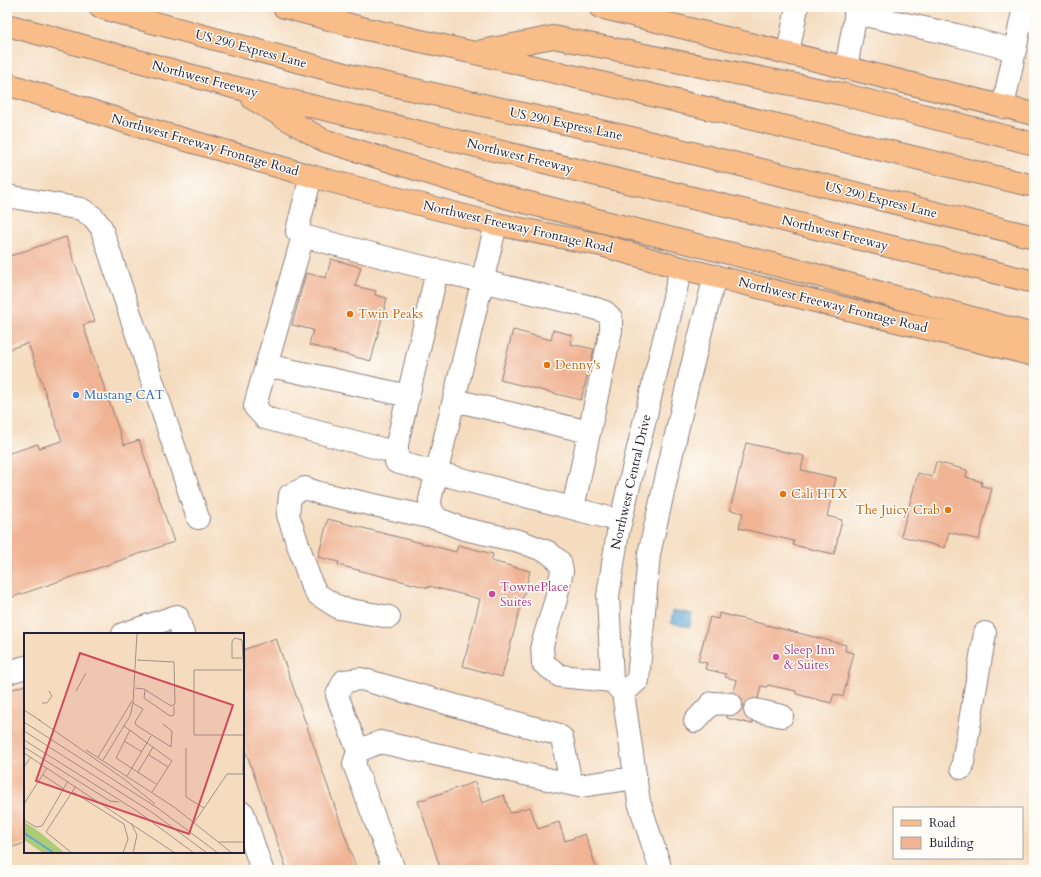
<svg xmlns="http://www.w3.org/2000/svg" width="1041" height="877" font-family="Cardo,serif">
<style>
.water{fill:#5da7d4;stroke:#406488}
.building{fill:#f0b494}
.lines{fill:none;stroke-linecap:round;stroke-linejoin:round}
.minor-casing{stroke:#8c7f7d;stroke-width:24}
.major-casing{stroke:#8c7f7d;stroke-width:24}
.highway-casing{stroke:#8c7f7d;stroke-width:24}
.minor{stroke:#fff;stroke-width:22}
.major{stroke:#f8bd88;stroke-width:22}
.highway{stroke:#f8bd88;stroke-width:22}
.food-dot{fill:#e8710a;stroke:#fdfcf7;stroke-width:1.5}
.shop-dot{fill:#3f7fe0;stroke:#fdfcf7;stroke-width:1.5}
.hotel-dot{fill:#d1479c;stroke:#fdfcf7;stroke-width:1.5}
.labels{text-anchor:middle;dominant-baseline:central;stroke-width:3;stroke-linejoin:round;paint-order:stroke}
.street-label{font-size:13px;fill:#22223b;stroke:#fdfcf7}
.food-label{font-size:13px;fill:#c56008;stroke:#fdfcf7;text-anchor:start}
.shop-label{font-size:13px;fill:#366cbe;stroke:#fdfcf7;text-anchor:start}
.hotel-label{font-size:13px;fill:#b23c85;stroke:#fdfcf7;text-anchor:start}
.inset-river{fill:none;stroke:#5da7d4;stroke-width:2}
.inset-road{fill:none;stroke:#a1928a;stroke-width:1}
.view{fill:#d1495b;fill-opacity:0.15;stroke:#d1495b;stroke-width:2}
.inset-edge{fill:none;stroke:#22223b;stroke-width:2}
</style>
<rect width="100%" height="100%" fill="#fdfcf7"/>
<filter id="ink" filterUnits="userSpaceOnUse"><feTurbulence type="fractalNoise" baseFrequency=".025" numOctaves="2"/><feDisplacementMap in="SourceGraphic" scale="8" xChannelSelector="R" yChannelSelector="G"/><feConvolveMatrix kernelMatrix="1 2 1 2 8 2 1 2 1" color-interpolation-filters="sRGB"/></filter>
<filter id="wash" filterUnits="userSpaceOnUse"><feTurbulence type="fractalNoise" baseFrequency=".012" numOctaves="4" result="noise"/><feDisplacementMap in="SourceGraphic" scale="16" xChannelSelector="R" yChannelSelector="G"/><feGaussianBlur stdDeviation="0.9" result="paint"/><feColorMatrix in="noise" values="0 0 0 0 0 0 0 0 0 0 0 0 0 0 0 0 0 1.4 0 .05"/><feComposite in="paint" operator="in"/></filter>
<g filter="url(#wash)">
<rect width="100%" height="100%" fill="#f5dcbf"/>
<path class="water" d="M 673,610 L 692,614 L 690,627 L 671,623 Z"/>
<g id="blocks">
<path class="building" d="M 66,237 L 95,321 L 83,325 L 124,445 L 139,440 L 174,542 L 7,599 L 7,454 L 38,444 L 39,448 L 62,441 L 28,343 L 9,349 L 7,344 L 7,257 Z
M 331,259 L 361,267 L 355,286 L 376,291 L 375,295 L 387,298 L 371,361 L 309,345 L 313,330 L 292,325 L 306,273 L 326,278 Z
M 513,330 L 551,340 L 553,330 L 572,335 L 570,344 L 594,349 L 581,400 L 500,380 Z
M 746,443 L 804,456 L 801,470 L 836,478 L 827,516 L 842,520 L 834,554 L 793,545 L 794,541 L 739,528 L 743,513 L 730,510 Z
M 936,462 L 967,470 L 966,477 L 982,482 L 981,486 L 992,488 L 979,540 L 949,532 L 945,548 L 901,536 L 918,473 L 932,477 Z
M 328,519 L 456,552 L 458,545 L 493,554 L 491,561 L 530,571 L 502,677 L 463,666 L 480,599 L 429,586 L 429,588 L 338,565 L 339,562 L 318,557 Z
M 719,613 L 846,645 L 845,651 L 854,653 L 843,697 L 834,694 L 831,703 L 796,694 L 796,691 L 768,685 L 767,687 L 761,686 L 752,724 L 727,718 L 737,680 L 725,677 L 726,674 L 705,669 L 707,663 L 698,661 L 710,617 L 718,619 Z
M 276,638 L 357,870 L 287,870 L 243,743 L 243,650 Z
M 25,685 L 25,843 L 7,849 L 7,691 Z
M 475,782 L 482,803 L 504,795 L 510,813 L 530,807 L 538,829 L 559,822 L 565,841 L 585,834 L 597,870 L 441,870 L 418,801 Z"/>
</g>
</g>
<g filter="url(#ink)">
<use href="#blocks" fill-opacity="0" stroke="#8c7f7d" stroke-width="1"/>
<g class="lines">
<g class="minor-casing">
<path id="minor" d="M 855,13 L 956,35 L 1014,50
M 788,53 L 797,7
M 846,68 L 857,7
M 1003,107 L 1024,7
M 311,176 L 297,231 L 303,236 L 407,263 L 591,307 L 605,312 L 611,318 L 611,330 L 573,508
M 7,196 L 81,209 L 93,217 L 101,227 L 198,518
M 303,236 L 257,398 L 255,407 L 265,418 L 397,453 L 396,462 L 621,521
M 266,365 L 409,396
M 454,400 L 589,432
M 397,453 L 397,444 L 437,271
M 438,519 L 431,510 L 430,500 L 496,224
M 389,617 L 339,608 L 317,594 L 311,583 L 288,515 L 290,495 L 305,488 L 319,493 L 438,519 L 464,529 L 519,541 L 548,552 L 560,562 L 562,571 L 556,599 L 542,645 L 543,663 L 560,676 L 612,681
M 123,634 L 177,616 L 183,634
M 7,673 L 25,667
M 623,693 L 638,680 L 649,554 L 689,378 L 715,276
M 755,710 L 782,716
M 695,721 L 712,703 L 731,704
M 358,751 L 337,695 L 344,681 L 361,679 L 556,734 L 562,738 L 571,784
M 962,768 L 985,633
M 243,813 L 262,870
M 394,870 L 354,764 L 358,751 L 380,742 L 579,786 L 635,778
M 661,870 L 639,802 L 623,693 L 612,681 L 608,596 L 618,532 L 681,268"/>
</g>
<g class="major-casing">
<path id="major" d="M 600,7 L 1034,114
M 7,84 L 148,129 L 311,176 L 496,224 L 601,245 L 681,268 L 1034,355"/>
</g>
<g class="highway-casing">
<path id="highway" d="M 100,7 L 133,17 L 356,77 L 623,136 L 1034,237
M 284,7 L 362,28 L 475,53 L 1034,186
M 7,25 L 233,87 L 730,207 L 1034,282
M 482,51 L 553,37 L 842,94 L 1034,144
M 253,99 L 323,140 L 509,198 L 816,275 L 1034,335"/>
</g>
<use href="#minor" class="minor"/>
<use href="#major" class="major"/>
<use href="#highway" class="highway"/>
</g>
</g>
<g class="food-dot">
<circle cx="350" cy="314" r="4"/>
<circle cx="547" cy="365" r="4"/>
<circle cx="783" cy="494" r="4"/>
<circle cx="948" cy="510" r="4"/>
</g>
<circle class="shop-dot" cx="76" cy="395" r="4"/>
<g class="hotel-dot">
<circle cx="492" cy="594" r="4"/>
<circle cx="776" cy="657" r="4"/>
</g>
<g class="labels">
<g class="street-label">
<text transform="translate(251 49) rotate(15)">US 290 Express Lane</text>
<text transform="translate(205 79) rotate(15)">Northwest Freeway</text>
<text transform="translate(566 124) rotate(12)">US 290 Express Lane</text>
<text transform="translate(205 145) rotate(16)">Northwest Freeway Frontage Road</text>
<text transform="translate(520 156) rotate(14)">Northwest Freeway</text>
<text transform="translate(881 200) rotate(14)">US 290 Express Lane</text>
<text transform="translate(518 227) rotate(13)">Northwest Freeway Frontage Road</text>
<text transform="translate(835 233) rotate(14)">Northwest Freeway</text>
<text transform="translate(833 305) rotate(14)">Northwest Freeway Frontage Road</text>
<text transform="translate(631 482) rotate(-77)">Northwest Central Drive</text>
</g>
<g class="food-label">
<text x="358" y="314">Twin Peaks</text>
<text x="555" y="365">Denny's</text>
<text x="791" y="494">Cali HTX</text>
<text x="940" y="510" text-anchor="end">The Juicy Crab</text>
</g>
<g class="shop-label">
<text x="84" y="395">Mustang CAT</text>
</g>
<g class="hotel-label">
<text x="500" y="587">TownePlace<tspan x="500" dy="15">Suites</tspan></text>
<text x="784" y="650">Sleep Inn<tspan x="784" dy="15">&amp; Suites</tspan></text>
</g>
</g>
<g transform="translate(24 633)">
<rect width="220" height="220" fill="#f5dcbf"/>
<path d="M 0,189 L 13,197 L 41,220 L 19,220 L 0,207 Z" fill="#accd75"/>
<path class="inset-river" d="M 0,200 L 30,220"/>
<path class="inset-road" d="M 218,25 L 208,25 L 208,8 L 211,5 L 218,7 L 220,40M 218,37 L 170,37 L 170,102 L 220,102M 111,55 L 120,56 L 147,73 L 151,71 L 150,29 L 113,27M 121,57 L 120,65 L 146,83 L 150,82 L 150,73M 52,58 L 62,40M 18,70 L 23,70 L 28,63 L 25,58M 109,70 L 119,76 L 111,89 L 112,92 L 147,114 L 148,98 L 139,91M 0,77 L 17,88M 15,87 L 100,146 L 131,171M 0,89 L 135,176 L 194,220M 100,93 L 148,128 L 128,159M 106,97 L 92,125 L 132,151M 0,98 L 129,180 L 183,220M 0,107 L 113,178 L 170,220M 100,108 L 118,119M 0,114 L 86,168 L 95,169M 162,115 L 162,164 L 180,175M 62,117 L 150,174 L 208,220M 0,120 L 151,220M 125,122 L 144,134M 74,124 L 108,68M 79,127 L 106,83 L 109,70 L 113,0M 0,134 L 7,124M 114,139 L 129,114M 219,141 L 220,72M 19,142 L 40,156M 103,143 L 127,103M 49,159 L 100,191 L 104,206 L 99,220M 0,171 L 23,135M 0,187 L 12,194 L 18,193 L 44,148M 107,190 L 113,202 L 109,220M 170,190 L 203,141 L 220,141M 195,209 L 220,209M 48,220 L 22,199 L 52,153"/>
<path class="view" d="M 56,20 L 209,72 L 165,201 L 12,148 Z"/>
<rect width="220" height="220" class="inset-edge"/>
</g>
<rect width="1041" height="877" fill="none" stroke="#fdfcf7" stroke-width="24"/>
<rect x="893" y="807" width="130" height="52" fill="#fdfcf7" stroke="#a5a5ac"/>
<rect x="901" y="820" width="20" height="6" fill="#f8bd88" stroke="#a5a5ac"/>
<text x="929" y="827" font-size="12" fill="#22223b">Road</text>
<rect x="901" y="837" width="20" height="12" fill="#f0b494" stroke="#a5a5ac"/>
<text x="929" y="847" font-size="12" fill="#22223b">Building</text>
</svg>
